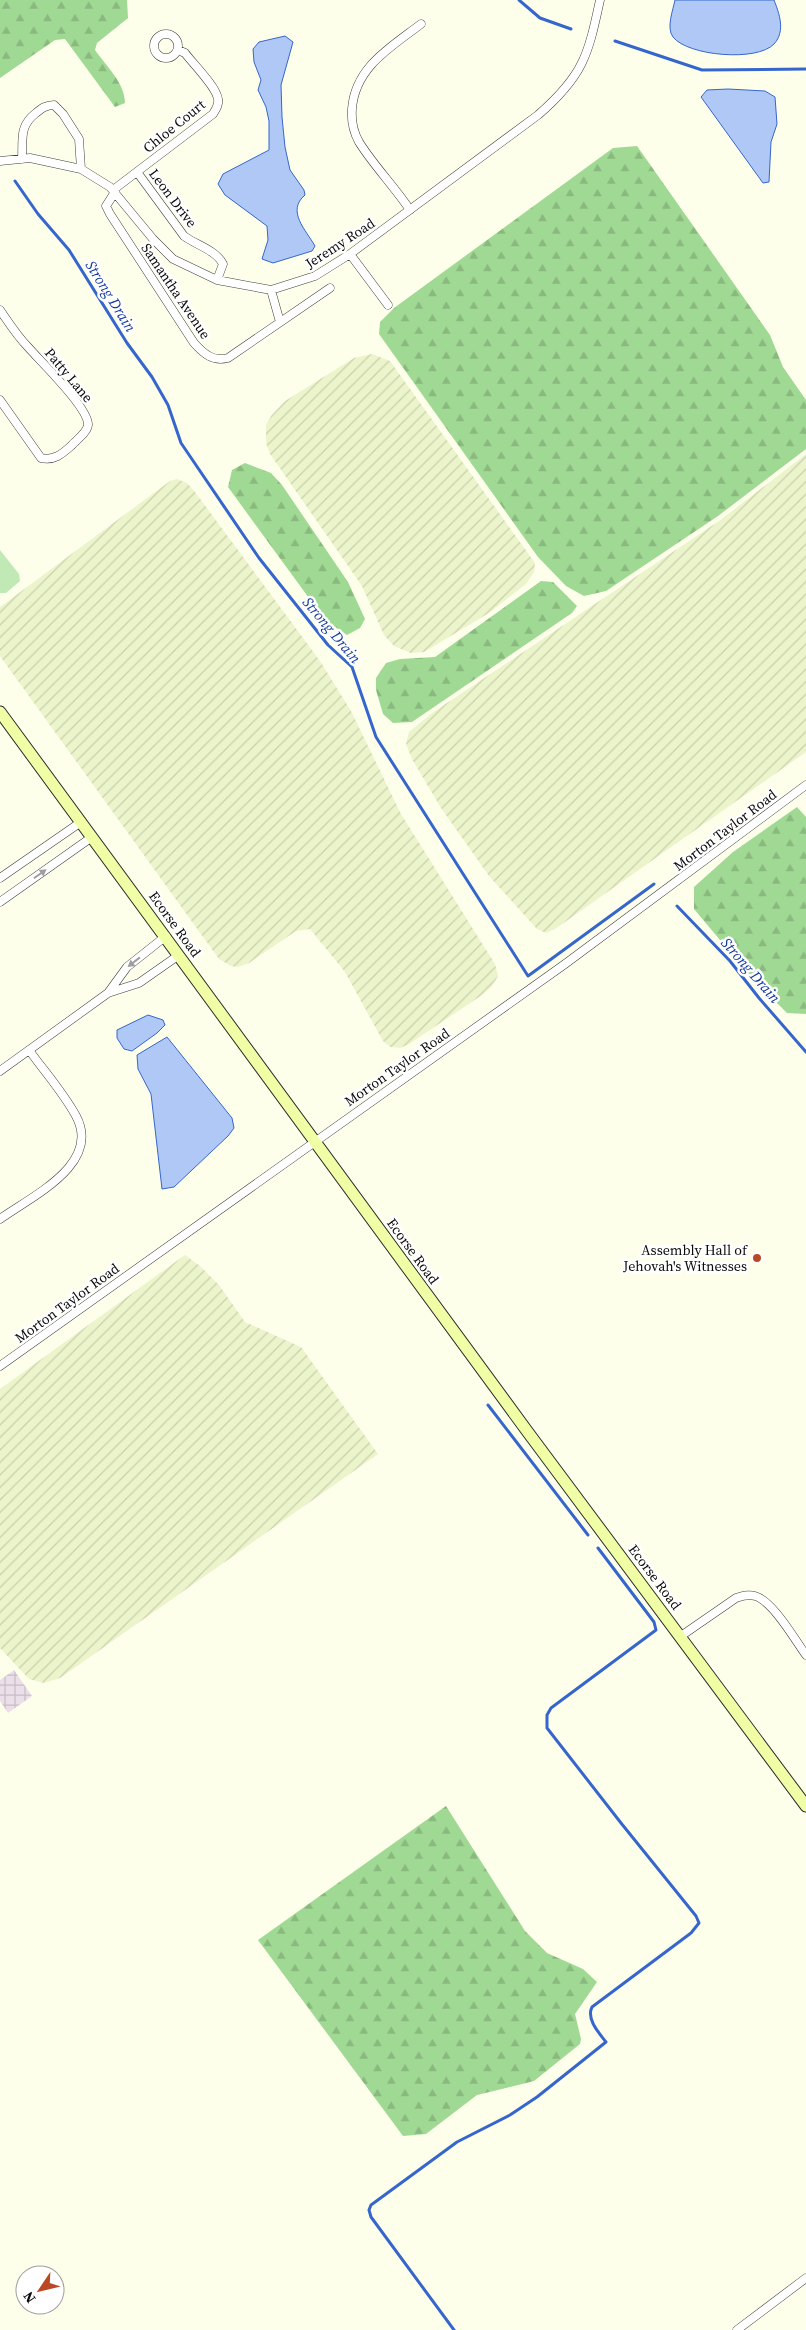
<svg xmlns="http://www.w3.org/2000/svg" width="806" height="2330" font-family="'Source Serif 4',serif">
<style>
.industrial{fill:url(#industrial-grid)}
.farmland{fill:url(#farmland-furrows)}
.grass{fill:#c1e9b5}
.forest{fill:url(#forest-firs)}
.water{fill:#afc8f6;stroke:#3666cd}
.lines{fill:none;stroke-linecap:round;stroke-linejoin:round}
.stream{stroke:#3666cd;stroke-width:3}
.minor-casing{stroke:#3f3f3f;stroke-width:9}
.secondary-casing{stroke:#2e2e2e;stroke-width:13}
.minor{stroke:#fff;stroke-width:8}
.secondary{stroke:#f0ffa5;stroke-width:11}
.oneway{fill:#9e9e9e}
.poi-dot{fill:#bb4824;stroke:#fff;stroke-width:2}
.labels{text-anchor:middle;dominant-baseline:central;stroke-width:5;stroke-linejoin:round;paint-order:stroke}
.street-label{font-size:14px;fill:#0c0c0c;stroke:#fff}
.poi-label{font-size:14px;fill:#0c0c0c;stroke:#fff;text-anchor:end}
.water-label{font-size:15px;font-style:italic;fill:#163b9d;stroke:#fff}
</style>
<defs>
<pattern id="industrial-grid" width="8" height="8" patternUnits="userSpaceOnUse" patternTransform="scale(1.25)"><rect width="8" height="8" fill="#ebdfe9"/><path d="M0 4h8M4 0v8" fill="none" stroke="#c8bec7"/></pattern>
<pattern id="farmland-furrows" width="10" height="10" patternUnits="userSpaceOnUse" patternTransform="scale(1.25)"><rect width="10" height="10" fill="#ecf4cb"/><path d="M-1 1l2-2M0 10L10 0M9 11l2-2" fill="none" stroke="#c9d0ad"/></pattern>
<pattern id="forest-firs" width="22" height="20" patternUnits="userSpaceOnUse" patternTransform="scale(1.25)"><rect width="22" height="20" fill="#a0d994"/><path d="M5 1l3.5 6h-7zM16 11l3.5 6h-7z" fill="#89b97e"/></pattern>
</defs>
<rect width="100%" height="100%" fill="#fdffea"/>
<path class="industrial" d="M 14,1670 L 32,1696 L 8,1713 L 0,1701 L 0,1680 Z"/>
<path class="farmland" d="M 372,354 L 390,361 L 535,563 L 534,572 L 526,584 L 489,613 L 424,652 L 411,653 L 394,646 L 384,635 L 362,586 L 270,454 L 266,443 L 266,425 L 271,416 L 285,401 L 354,358 Z
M 806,454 L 806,752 L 555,929 L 546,933 L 537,929 L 489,876 L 441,808 L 412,759 L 406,744 L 409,732 L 432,713 L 719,521 Z
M 177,479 L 187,483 L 195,492 L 320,661 L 351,711 L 401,814 L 495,964 L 498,976 L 492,986 L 482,995 L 409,1044 L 400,1048 L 390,1047 L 383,1041 L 345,972 L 310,929 L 296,931 L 249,963 L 238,967 L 231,966 L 219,959 L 0,656 L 0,607 L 170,481 Z
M 185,1255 L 200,1266 L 219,1285 L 245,1322 L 301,1347 L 378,1454 L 60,1678 L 44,1683 L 29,1679 L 0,1648 L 0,1389 Z"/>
<path class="grass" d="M 0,550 L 19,574 L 20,581 L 6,593 L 0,593 Z"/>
<path class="forest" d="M 0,0 L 127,0 L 128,18 L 97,43 L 95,50 C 106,66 125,83 125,103 L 115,107 L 65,39 L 55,40 L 0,78 Z
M 637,146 L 770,335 L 783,367 L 806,400 L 806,449 L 718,516 L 606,591 L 584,596 L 566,586 L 538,557 L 379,334 L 380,322 L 394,308 L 613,148 Z
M 245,463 L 271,473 L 282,485 L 348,582 L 365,619 L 360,628 L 347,635 L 325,620 L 228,487 L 232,470 Z
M 541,581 L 553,582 L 577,606 L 572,613 L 412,722 L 393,723 L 383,714 L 376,690 L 376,678 L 386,663 L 400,659 L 435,657 Z
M 797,807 L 806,817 L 806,1014 L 787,1013 L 751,977 L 694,909 L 694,887 L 733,852 Z
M 446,1806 L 525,1931 L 547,1953 L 583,1969 L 597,1982 L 575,2014 L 581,2039 L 580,2044 L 534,2081 L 477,2095 L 426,2134 L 403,2136 L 258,1940 Z"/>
<path class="water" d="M 675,0 L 774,0 C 779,13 786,31 774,44 C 757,62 688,56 673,37 C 666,28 673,10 675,0 Z
M 285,36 L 293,42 L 281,85 L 282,117 L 285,147 L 290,170 L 304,190 L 305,195 C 286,211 306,230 315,246 L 312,251 L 273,263 L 262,259 L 268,240 L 267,226 L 225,195 L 218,184 L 223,174 L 269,150 L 269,121 L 266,107 L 258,90 L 261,80 L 254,62 L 253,49 L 259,42 Z
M 728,89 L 765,91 L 775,97 L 777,124 L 771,142 L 769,182 L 763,183 L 701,97 L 707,90 Z
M 148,1015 L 163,1020 L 165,1025 L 157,1033 L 132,1051 L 124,1049 L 117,1038 L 117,1030 Z
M 167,1037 L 232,1118 L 234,1128 L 228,1136 L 174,1187 L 162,1189 L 151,1094 L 138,1069 L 137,1055 Z"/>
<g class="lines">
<path class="stream" d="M 519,0 L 540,18 L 571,29
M 615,41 L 702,70 L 806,69
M 15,181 L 38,214 L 69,250 L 127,343 L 152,377 L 168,405 L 181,443 L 259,558 L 328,645 L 352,667 L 376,737 L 528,976 L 654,884
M 677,906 L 730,961 L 759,998 L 806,1052
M 488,1405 L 588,1535
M 454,2330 L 371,2217 L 369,2210 L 371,2205 L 457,2142 L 510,2115 L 537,2097 L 606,2042 C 599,2033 586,2019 592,2007 L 691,1933 L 699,1923 L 696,1916 L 621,1823 L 547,1728 L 547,1715 L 551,1708 L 656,1630 L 654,1622 L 598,1548"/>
<g class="minor-casing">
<path id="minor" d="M154 46a12 12 0 1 1 24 0a12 12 0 1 1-24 0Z
M 22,159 C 23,139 19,126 36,113 C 42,108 46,105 54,105 L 63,114 L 79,139 L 81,169
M 0,161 L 30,158 L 81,169 L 110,187 L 153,239 L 173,259 L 217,280 L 271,290 L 315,276 L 350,254 L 538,115 C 583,76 588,56 600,0
M 137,172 L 184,236 C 196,245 216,250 223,264 L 217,280
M 113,190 L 213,114 C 216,109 219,105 218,99 C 216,86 193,64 185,53 L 178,50
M 115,192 L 106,206 L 110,214 L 194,343 C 204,354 213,362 228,358 L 330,288
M 410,210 C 394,186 374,166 359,142 C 353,131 351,122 352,109 C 355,67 391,47 421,24
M 350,254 L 388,305
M 271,290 L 280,322
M 0,310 C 9,323 17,336 28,347 C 40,361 89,408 88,425 C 87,433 76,440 71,446 C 62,454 54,461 41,458 L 0,400
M 0,878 L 81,822
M 0,902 L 92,837
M 108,993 L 127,967 L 166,936
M 0,1071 L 108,993 L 139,983 L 179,955
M 0,1219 C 32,1196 102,1164 76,1116 C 63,1092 44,1071 29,1050
M 0,1366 L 565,964 L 806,785
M 681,1636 L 736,1598 C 742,1596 748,1594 755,1596 C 773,1601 795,1640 806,1655
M 737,2330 L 806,2278"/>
</g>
<g class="secondary-casing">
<path id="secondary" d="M 0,712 L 527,1431 L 806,1806"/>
</g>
<use href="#minor" class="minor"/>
<use href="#secondary" class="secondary"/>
</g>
<defs><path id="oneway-solid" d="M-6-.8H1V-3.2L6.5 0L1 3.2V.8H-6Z" transform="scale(1.25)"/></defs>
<g class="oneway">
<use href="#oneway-solid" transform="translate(40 874) rotate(-35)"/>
<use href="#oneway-solid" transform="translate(134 962) rotate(142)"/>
</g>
<circle class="poi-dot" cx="757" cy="1258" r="5"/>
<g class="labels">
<g class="street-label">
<text transform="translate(174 126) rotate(-39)">Chloe Court</text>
<text transform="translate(173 198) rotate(53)">Leon Drive</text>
<text transform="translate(340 243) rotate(-33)">Jeremy Road</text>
<text transform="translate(176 291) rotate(56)">Samantha Avenue</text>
<text transform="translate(69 375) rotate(50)">Patty Lane</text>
<text transform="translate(725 830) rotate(-37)">Morton Taylor Road</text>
<text transform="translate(175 924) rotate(54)">Ecorse Road</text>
<text transform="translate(397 1067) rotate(-35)">Morton Taylor Road</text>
<text transform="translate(413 1251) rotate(54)">Ecorse Road</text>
<text transform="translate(67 1303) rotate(-36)">Morton Taylor Road</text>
<text transform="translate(655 1577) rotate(53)">Ecorse Road</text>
</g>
<g class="poi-label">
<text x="747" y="1250">Assembly Hall of<tspan x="747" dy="16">Jehovah's Witnesses</tspan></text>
</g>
<g class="water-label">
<text transform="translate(111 296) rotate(58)">Strong Drain</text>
<text transform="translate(332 630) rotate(50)">Strong Drain</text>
<text transform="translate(751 970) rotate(49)">Strong Drain</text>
</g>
</g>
<g transform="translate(40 2290) rotate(235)"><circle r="24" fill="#ffffff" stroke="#9e9e9e"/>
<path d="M0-4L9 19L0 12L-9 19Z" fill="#bb4824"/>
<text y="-8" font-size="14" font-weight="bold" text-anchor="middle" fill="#0c0c0c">N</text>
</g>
</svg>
